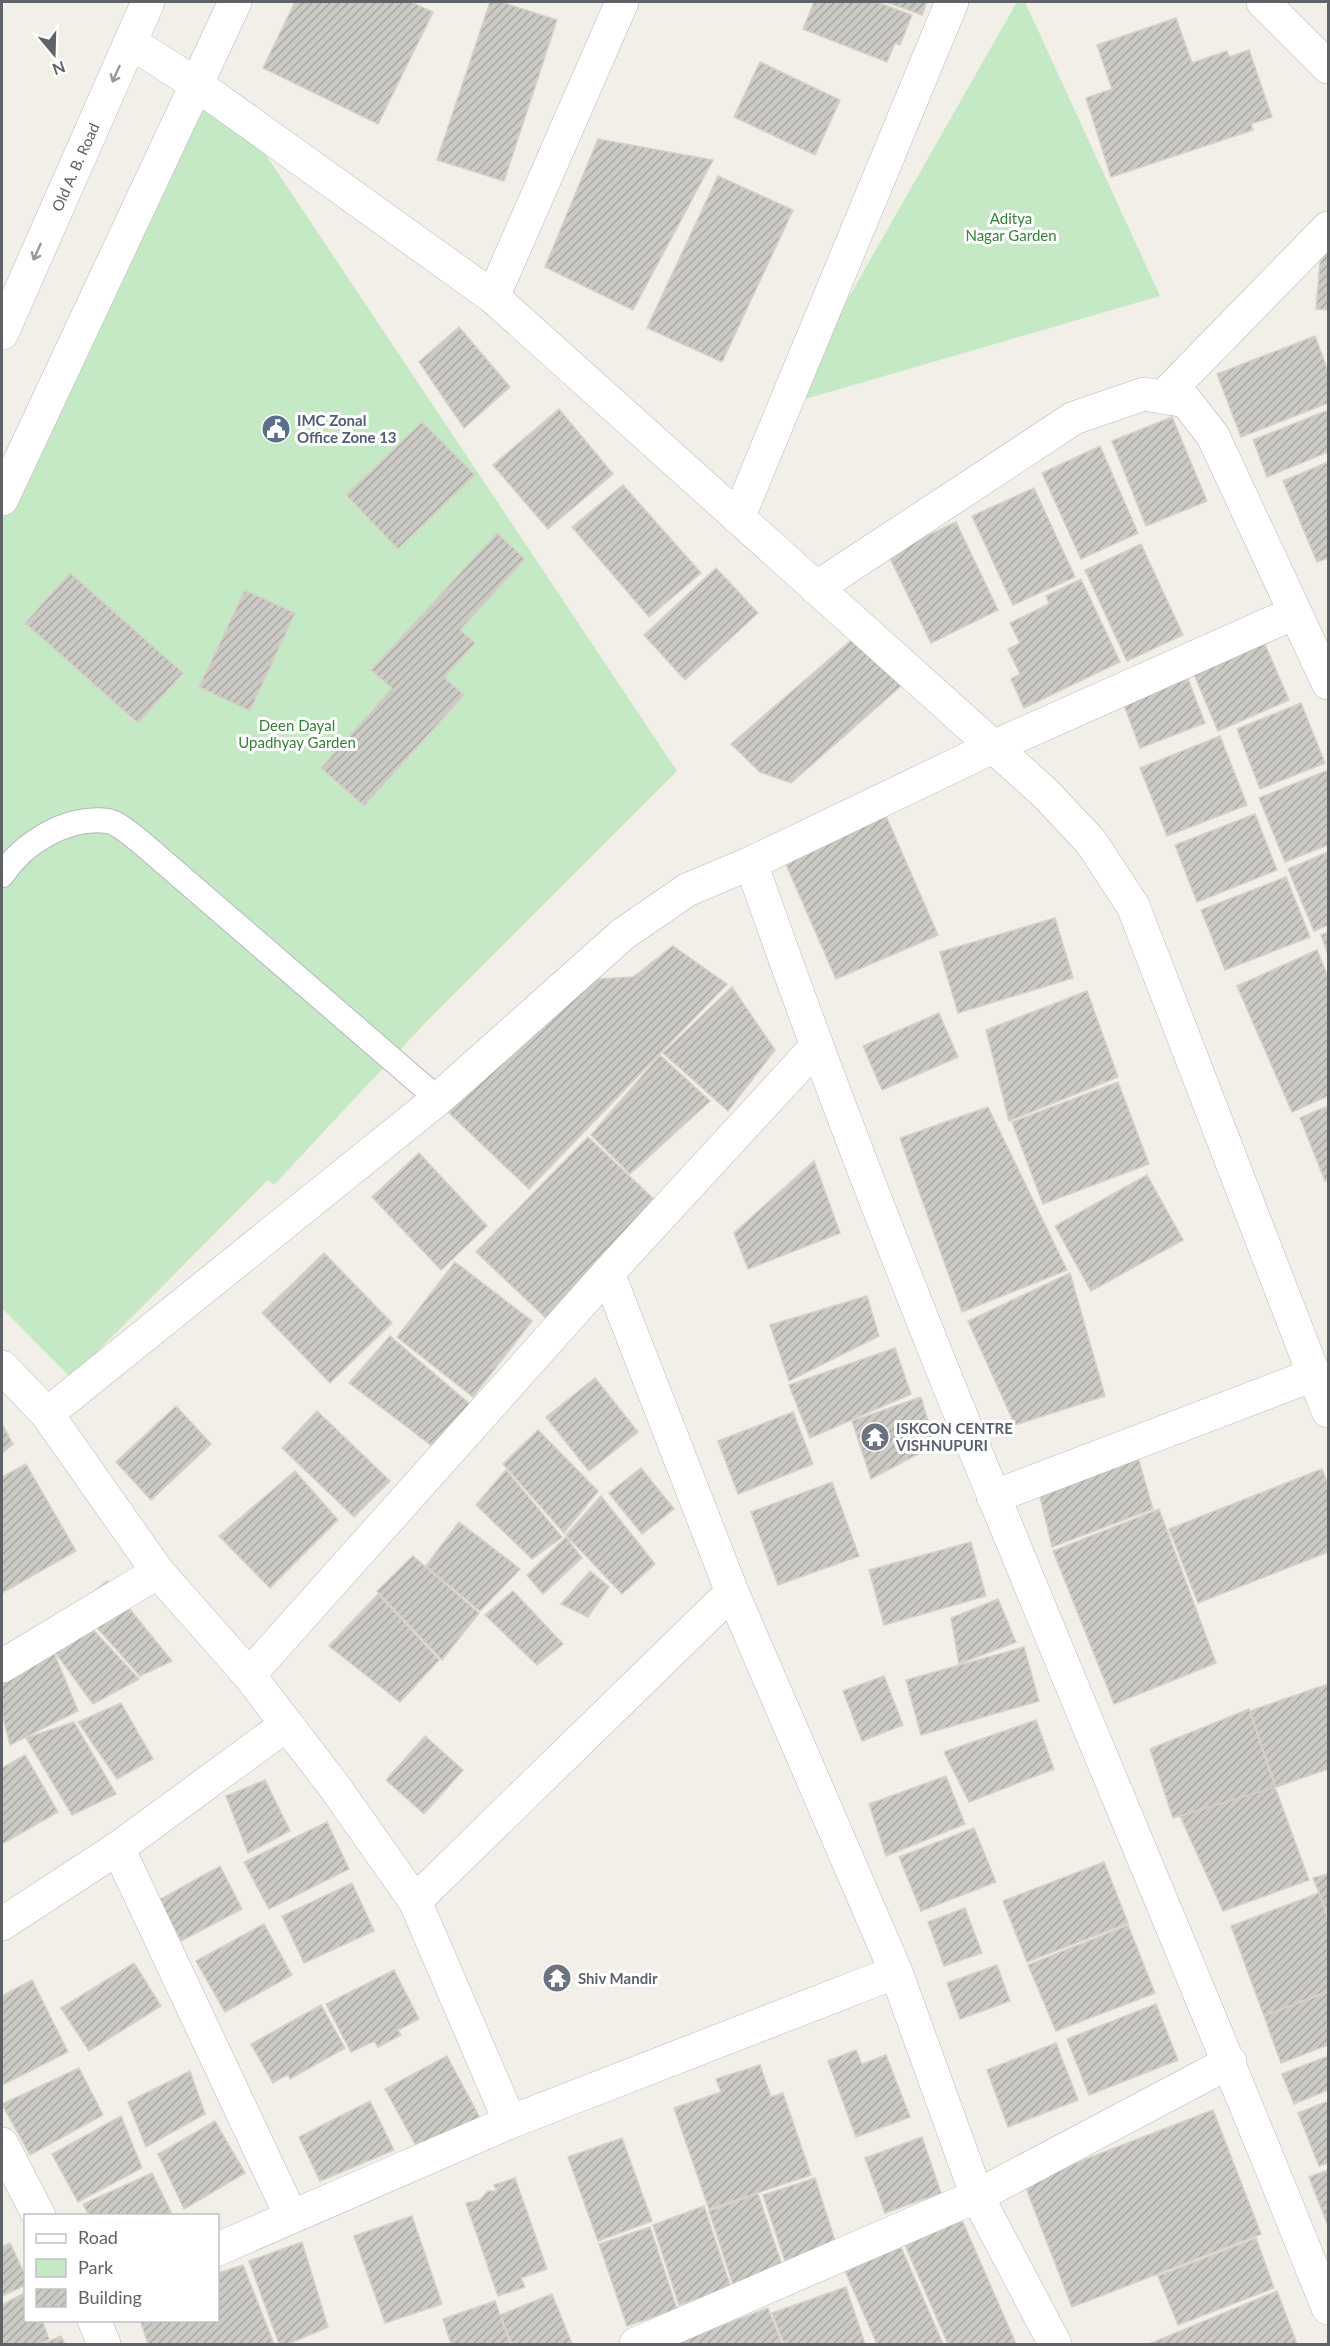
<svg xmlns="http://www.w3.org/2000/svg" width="1330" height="2346" font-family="Lato,sans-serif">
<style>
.green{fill:#c5e8c5}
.building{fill:url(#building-hatch);stroke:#d6d1c6;stroke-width:1.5}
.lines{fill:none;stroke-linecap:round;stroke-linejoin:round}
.service-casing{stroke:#b5b8bc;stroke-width:26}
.minor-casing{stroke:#b5b8bc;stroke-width:34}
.tertiary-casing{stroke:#b5b8bc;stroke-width:34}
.secondary-casing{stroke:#b6babf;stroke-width:34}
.service{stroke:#fff;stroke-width:24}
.minor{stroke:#fff;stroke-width:33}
.tertiary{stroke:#fff;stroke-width:33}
.secondary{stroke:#fff;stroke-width:33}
.oneway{stroke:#979a9d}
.labels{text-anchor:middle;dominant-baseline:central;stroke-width:6;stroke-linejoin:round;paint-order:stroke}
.street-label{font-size:15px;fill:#5f6368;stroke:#fff}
.park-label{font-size:15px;fill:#348238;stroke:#fff}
.service-label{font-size:15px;font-weight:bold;fill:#4e5e75;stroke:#fff;text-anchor:start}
.worship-label{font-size:15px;font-weight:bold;fill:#5b616d;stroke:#fff;text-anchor:start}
</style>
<defs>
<pattern id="building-hatch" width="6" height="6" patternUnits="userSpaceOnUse" patternTransform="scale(1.5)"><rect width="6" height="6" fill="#cccac5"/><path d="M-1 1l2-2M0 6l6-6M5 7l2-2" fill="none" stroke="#a9a8a4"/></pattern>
</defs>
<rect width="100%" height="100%" fill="#f1efe8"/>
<path class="green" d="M 1017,2 L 1025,2 L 1160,296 L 788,404 Z
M 218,83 L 677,771 L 426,1022 L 274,1185 L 268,1180 L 71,1378 L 2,1308 L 2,491 Z"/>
<path class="building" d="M 295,2 L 411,2 L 433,12 L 378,124 L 263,68 Z
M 490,2 L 501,2 L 557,20 L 504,181 L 437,160 Z
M 814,2 L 877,2 L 912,15 L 900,45 L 895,43 L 887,62 L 803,29 Z
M 886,2 L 927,2 L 922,15 Z
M 1176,18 L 1192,63 L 1227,51 L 1229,57 L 1249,50 L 1272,117 L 1251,124 L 1253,130 L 1111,177 L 1086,98 L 1112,89 L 1097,45 Z
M 760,62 L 840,100 L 815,155 L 734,117 Z
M 598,139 L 713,160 L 633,310 L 545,267 Z
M 718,176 L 793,210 L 722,362 L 647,328 Z
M 1321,250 L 1328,251 L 1328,310 L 1316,309 Z
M 459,327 L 510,387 L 464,428 L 419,362 Z
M 1315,336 L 1328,371 L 1328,403 L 1241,437 L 1217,374 Z
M 559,409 L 613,474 L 548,529 L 493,465 Z
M 1328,410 L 1328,452 L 1267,477 L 1253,440 Z
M 1172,417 L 1207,501 L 1146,526 L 1112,441 Z
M 422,422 L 475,475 L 398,549 L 346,495 Z
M 1100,446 L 1138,533 L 1081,559 L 1042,473 Z
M 1328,462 L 1328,558 L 1317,562 L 1283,481 Z
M 623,485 L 701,573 L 649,617 L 572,527 Z
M 1034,488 L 1075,577 L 1013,605 L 972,516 Z
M 956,522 L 998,610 L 931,643 L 888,554 Z
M 497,533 L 525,559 L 460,630 L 475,643 L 444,677 L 464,695 L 364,806 L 321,768 L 392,688 L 371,670 Z
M 1141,544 L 1183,635 L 1127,661 L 1085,570 Z
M 716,568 L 758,613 L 685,680 L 644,635 Z
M 70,573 L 183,673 L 138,723 L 25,623 Z
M 1081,579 L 1120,662 L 1024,708 L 1011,679 L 1020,674 L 1008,649 L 1020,643 L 1010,623 L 1049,604 L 1046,596 Z
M 245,590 L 295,613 L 250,711 L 199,687 Z
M 1261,635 L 1289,700 L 1218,731 L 1190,665 Z
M 856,636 L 901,686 L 791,783 L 760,772 L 731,744 Z
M 1186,674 L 1205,723 L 1140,748 L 1122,700 Z
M 1301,703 L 1325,763 L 1260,789 L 1237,729 Z
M 1220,736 L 1247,805 L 1167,836 L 1140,768 Z
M 1328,770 L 1328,845 L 1285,862 L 1259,798 Z
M 1255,814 L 1277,870 L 1197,902 L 1175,845 Z
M 886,816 L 938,935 L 836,979 L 784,860 Z
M 1328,852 L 1328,925 L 1314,931 L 1288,869 Z
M 1286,877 L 1310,937 L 1225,970 L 1201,910 Z
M 1055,918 L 1073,978 L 958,1013 L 940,952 Z
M 1328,932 L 1328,955 L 1321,935 Z
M 673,946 L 727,984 L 529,1189 L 446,1110 L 581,980 L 633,977 Z
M 1317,950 L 1328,977 L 1328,1096 L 1292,1112 L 1237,986 Z
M 732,987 L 775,1050 L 728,1111 L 663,1053 Z
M 1087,991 L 1118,1077 L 1009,1121 L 986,1030 Z
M 939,1013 L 958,1057 L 882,1090 L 863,1046 Z
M 660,1055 L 710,1101 L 630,1174 L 591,1135 Z
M 1118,1082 L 1149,1164 L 1043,1204 L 1012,1122 Z
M 1328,1106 L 1328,1180 L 1325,1181 L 1300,1118 Z
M 988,1107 L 1067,1270 L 962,1312 L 900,1138 Z
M 588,1137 L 657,1202 L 546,1318 L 476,1252 Z
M 419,1153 L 487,1226 L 441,1270 L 372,1197 Z
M 814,1161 L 840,1233 L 748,1269 L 734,1233 Z
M 1147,1175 L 1183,1240 L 1091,1291 L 1055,1226 Z
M 324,1253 L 392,1323 L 330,1383 L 262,1313 Z
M 455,1262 L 532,1321 L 473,1397 L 397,1337 Z
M 1070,1273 L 1105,1396 L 1015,1425 L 968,1321 Z
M 867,1296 L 879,1336 L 789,1381 L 770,1325 Z
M 390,1336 L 471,1405 L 432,1446 L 349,1383 Z
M 895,1348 L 911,1394 L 810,1438 L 789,1385 Z
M 595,1378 L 638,1432 L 589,1471 L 546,1417 Z
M 921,1397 L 935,1445 L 871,1479 L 852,1421 Z
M 176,1406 L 211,1444 L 151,1500 L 116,1462 Z
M 317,1411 L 390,1481 L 354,1517 L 282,1448 Z
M 793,1412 L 813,1464 L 738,1494 L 718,1441 Z
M 2,1424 L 13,1444 L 2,1453 Z
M 538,1430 L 598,1491 L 564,1533 L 503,1464 Z
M 1137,1454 L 1153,1509 L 1052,1547 L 1037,1484 Z
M 26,1464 L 76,1551 L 2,1593 L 2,1477 Z
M 641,1468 L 674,1509 L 642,1534 L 609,1493 Z
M 1322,1469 L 1328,1485 L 1328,1552 L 1198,1603 L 1169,1529 Z
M 506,1470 L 562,1537 L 532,1559 L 476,1505 Z
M 295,1471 L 338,1520 L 270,1588 L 219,1536 Z
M 832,1482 L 859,1556 L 778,1585 L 751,1512 Z
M 601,1496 L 655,1564 L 622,1594 L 566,1535 Z
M 1159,1509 L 1216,1663 L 1114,1704 L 1053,1551 Z
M 459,1522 L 520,1569 L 480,1611 L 426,1566 Z
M 566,1537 L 582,1558 L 543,1594 L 527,1575 Z
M 971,1542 L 986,1596 L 884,1625 L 869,1570 Z
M 413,1556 L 479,1613 L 442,1660 L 377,1591 Z
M 590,1571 L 609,1587 L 588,1617 L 561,1604 Z
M 107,1581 L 172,1661 L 140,1676 L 77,1605 Z
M 513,1591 L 563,1644 L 537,1665 L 485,1615 Z
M 378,1594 L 439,1660 L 400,1702 L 329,1646 Z
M 998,1599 L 1016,1642 L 959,1664 L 951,1618 Z
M 74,1609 L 139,1679 L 93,1704 L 46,1640 Z
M 1024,1647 L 1039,1701 L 921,1735 L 906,1680 Z
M 52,1648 L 78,1711 L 10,1745 L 2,1713 L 2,1665 Z
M 884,1676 L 903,1725 L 862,1741 L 843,1691 Z
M 1328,1684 L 1328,1769 L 1276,1787 L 1250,1711 Z
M 121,1703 L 153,1759 L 117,1779 L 78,1722 Z
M 1249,1709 L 1275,1787 L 1173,1818 L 1150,1749 Z
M 1036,1720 L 1054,1769 L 969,1802 L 944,1752 Z
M 74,1722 L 116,1794 L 72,1815 L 26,1738 Z
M 425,1736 L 463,1770 L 424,1814 L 386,1780 Z
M 25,1755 L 58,1812 L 2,1844 L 2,1768 Z
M 946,1776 L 965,1824 L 886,1856 L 869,1804 Z
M 265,1780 L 290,1831 L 248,1853 L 226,1796 Z
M 1275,1787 L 1309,1880 L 1223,1911 L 1180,1816 Z
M 327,1822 L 349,1869 L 269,1909 L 244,1862 Z
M 974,1828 L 996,1882 L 921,1911 L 899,1857 Z
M 1104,1862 L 1128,1923 L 1027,1962 L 1003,1901 Z
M 220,1866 L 242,1909 L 181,1941 L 159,1900 Z
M 1328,1874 L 1328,1914 L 1313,1878 Z
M 352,1883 L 374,1931 L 304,1963 L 282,1916 Z
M 1319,1893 L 1328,1919 L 1328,1991 L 1264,2016 L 1231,1926 Z
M 965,1908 L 982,1953 L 944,1966 L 928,1922 Z
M 264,1924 L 292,1975 L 225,2012 L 196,1961 Z
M 1128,1925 L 1155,1993 L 1056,2031 L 1028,1965 Z
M 134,1963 L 161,2006 L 89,2051 L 61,2008 Z
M 997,1965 L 1010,2001 L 960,2019 L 947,1983 Z
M 394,1970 L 419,2019 L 398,2030 L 401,2035 L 378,2047 L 374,2041 L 351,2052 L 326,2004 Z
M 32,1980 L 68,2052 L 2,2085 L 2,1996 Z
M 1328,1992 L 1328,2045 L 1281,2063 L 1264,2016 Z
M 1156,2004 L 1178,2060 L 1089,2095 L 1067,2039 Z
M 321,2005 L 345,2048 L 290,2079 L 288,2074 L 273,2083 L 251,2044 Z
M 1056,2043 L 1078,2100 L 1008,2127 L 987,2070 Z
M 856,2050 L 862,2064 L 886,2055 L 910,2117 L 856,2137 L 828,2061 Z
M 447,2056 L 480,2118 L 419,2151 L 385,2089 Z
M 1328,2056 L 1328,2090 L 1294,2104 L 1282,2074 Z
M 760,2065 L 771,2097 L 783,2093 L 811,2175 L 709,2209 L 674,2108 L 721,2092 L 716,2079 Z
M 79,2068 L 103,2115 L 30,2155 L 2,2104 Z
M 190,2071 L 205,2114 L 146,2147 L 128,2102 Z
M 370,2101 L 394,2150 L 320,2181 L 299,2137 Z
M 1328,2101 L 1328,2163 L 1319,2166 L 1298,2113 Z
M 1213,2110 L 1261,2234 L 1072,2307 L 1024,2183 Z
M 121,2116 L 142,2168 L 78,2202 L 52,2154 Z
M 215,2121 L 245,2173 L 184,2209 L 158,2154 Z
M 922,2137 L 941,2193 L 885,2213 L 865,2158 Z
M 622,2138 L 652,2221 L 598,2241 L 568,2157 Z
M 1328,2170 L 1328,2226 L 1309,2177 Z
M 152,2173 L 173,2216 L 89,2216 L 83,2204 Z
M 515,2178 L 547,2269 L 521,2278 L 525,2287 L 498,2296 L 466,2203 L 480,2200 L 488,2191 L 497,2191 L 494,2185 Z
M 815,2178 L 838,2250 L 787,2267 L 763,2195 Z
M 758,2194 L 785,2274 L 735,2291 L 709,2211 Z
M 704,2206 L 731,2288 L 679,2305 L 653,2225 Z
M 412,2216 L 442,2304 L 385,2323 L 354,2236 Z
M 962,2220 L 1016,2344 L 948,2344 L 905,2245 Z
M 650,2227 L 677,2309 L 627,2326 L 599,2244 Z
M 1256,2238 L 1274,2288 L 1178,2325 L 1158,2276 Z
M 302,2242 L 328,2327 L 288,2344 L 279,2344 L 249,2261 Z
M 10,2243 L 26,2277 L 26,2285 L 2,2296 L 2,2247 Z
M 901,2247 L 943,2344 L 877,2344 L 845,2271 Z
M 243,2265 L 274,2344 L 148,2344 L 140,2320 L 218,2320 L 218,2273 Z
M 846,2287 L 865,2344 L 784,2344 L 772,2313 Z
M 1277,2291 L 1297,2344 L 1149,2344 Z
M 26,2292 L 26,2320 L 42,2320 L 49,2339 L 39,2344 L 2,2344 L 2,2305 Z
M 552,2294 L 572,2344 L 512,2344 L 500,2315 Z
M 495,2301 L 510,2344 L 451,2344 L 443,2319 Z
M 768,2308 L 782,2344 L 673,2344 Z
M 61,2336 L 65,2344 L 43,2344 Z"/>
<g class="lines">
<g class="service-casing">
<path id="service" d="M 2,875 C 24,842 67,816 108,821 C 119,823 134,837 143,844 L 438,1099"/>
</g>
<g class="minor-casing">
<path id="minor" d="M 1263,2 L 1328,67
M 130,42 L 196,84 L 493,297 L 1046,794 L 1091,842 L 1133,906 L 1328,1411
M 493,297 L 622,2
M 1163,397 L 1328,228
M 738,518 L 952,2
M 816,588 L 1074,418 L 1144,394 L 1186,401 L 1213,436 L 1328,683
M 751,863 C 922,1353 1136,1826 1328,2308
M 608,1273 L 732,1592 L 896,1972 L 977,2196 L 1055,2344
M 2,1367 L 47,1414 L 158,1572 L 249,1675 L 334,1786 L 415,1901 L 510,2122
M 47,1414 L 438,1099 L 623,934 L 687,890 L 751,863 L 993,747 L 1294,613
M 993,1497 L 1313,1375
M 2,1666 L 158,1572
M 249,1675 L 608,1273 L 816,1047
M 118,1848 L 291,2216
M 415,1901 L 732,1592
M 2,1924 L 118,1848 L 286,1725
M 2,2144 L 39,2216
M 218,2249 L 510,2122 L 896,1972
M 94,2320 L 104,2344
M 636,2344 L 977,2196 L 1230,2062"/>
</g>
<g class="tertiary-casing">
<path id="tertiary" d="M 2,499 L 235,2"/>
</g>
<g class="secondary-casing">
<path id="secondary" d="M 2,333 L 148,2"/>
</g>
<use href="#service" class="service"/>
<use href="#minor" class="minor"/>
<use href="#tertiary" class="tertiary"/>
<use href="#secondary" class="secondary"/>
</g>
<defs><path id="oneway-shaft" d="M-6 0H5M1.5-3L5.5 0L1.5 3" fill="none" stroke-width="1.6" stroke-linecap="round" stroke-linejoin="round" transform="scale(1.5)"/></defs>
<g class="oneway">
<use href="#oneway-shaft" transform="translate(116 74) rotate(114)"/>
<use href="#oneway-shaft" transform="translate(37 252) rotate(114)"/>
</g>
<defs>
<g id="civic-disc" transform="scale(1.5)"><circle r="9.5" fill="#5c6f8a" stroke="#fff"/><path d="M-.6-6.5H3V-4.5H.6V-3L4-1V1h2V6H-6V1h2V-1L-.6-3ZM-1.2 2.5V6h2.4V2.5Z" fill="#fff"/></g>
<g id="temple-disc" transform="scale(1.5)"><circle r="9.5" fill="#6b7280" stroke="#fff"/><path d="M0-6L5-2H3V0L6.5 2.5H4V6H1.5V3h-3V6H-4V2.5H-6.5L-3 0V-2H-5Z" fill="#fff"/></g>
</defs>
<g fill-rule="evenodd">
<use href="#civic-disc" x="276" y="429"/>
<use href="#temple-disc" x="875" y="1437"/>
<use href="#temple-disc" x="557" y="1978"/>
</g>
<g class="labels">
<g class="street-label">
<text transform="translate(75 167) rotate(-66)">Old A. B. Road</text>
</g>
<g class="park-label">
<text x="1011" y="218">Aditya<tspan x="1011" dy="17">Nagar Garden</tspan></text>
<text x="297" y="725">Deen Dayal<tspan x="297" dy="17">Upadhyay Garden</tspan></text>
</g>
<g class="service-label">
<text x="297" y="420">IMC Zonal<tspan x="297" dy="17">Office Zone 13</tspan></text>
</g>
<g class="worship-label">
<text x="896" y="1428">ISKCON CENTRE<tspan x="896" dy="17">VISHNUPURI</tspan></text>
<text x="578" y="1978">Shiv Mandir</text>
</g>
</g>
<rect width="1330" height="2346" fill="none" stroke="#5f6368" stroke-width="6"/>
<rect x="24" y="2214" width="195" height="108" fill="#ffffff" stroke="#bfc1c3" stroke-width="1.5"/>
<rect x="36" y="2234" width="30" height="9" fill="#ffffff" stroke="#bfc1c3" stroke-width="1.5"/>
<text x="78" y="2244" font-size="18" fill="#5f6368">Road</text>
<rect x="36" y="2259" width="30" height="18" fill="#c5e8c5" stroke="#bfc1c3" stroke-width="1.5"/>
<text x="78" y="2274" font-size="18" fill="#5f6368">Park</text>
<rect x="36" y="2289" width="30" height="18" fill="url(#building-hatch)" stroke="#bfc1c3" stroke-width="1.5"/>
<text x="78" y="2304" font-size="18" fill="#5f6368">Building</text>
<g transform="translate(54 54) rotate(161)" stroke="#ffffff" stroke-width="4.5" paint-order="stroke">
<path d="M0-4.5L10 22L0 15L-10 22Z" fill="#5f6368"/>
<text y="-9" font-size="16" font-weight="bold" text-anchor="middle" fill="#5f6368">N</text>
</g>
</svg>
